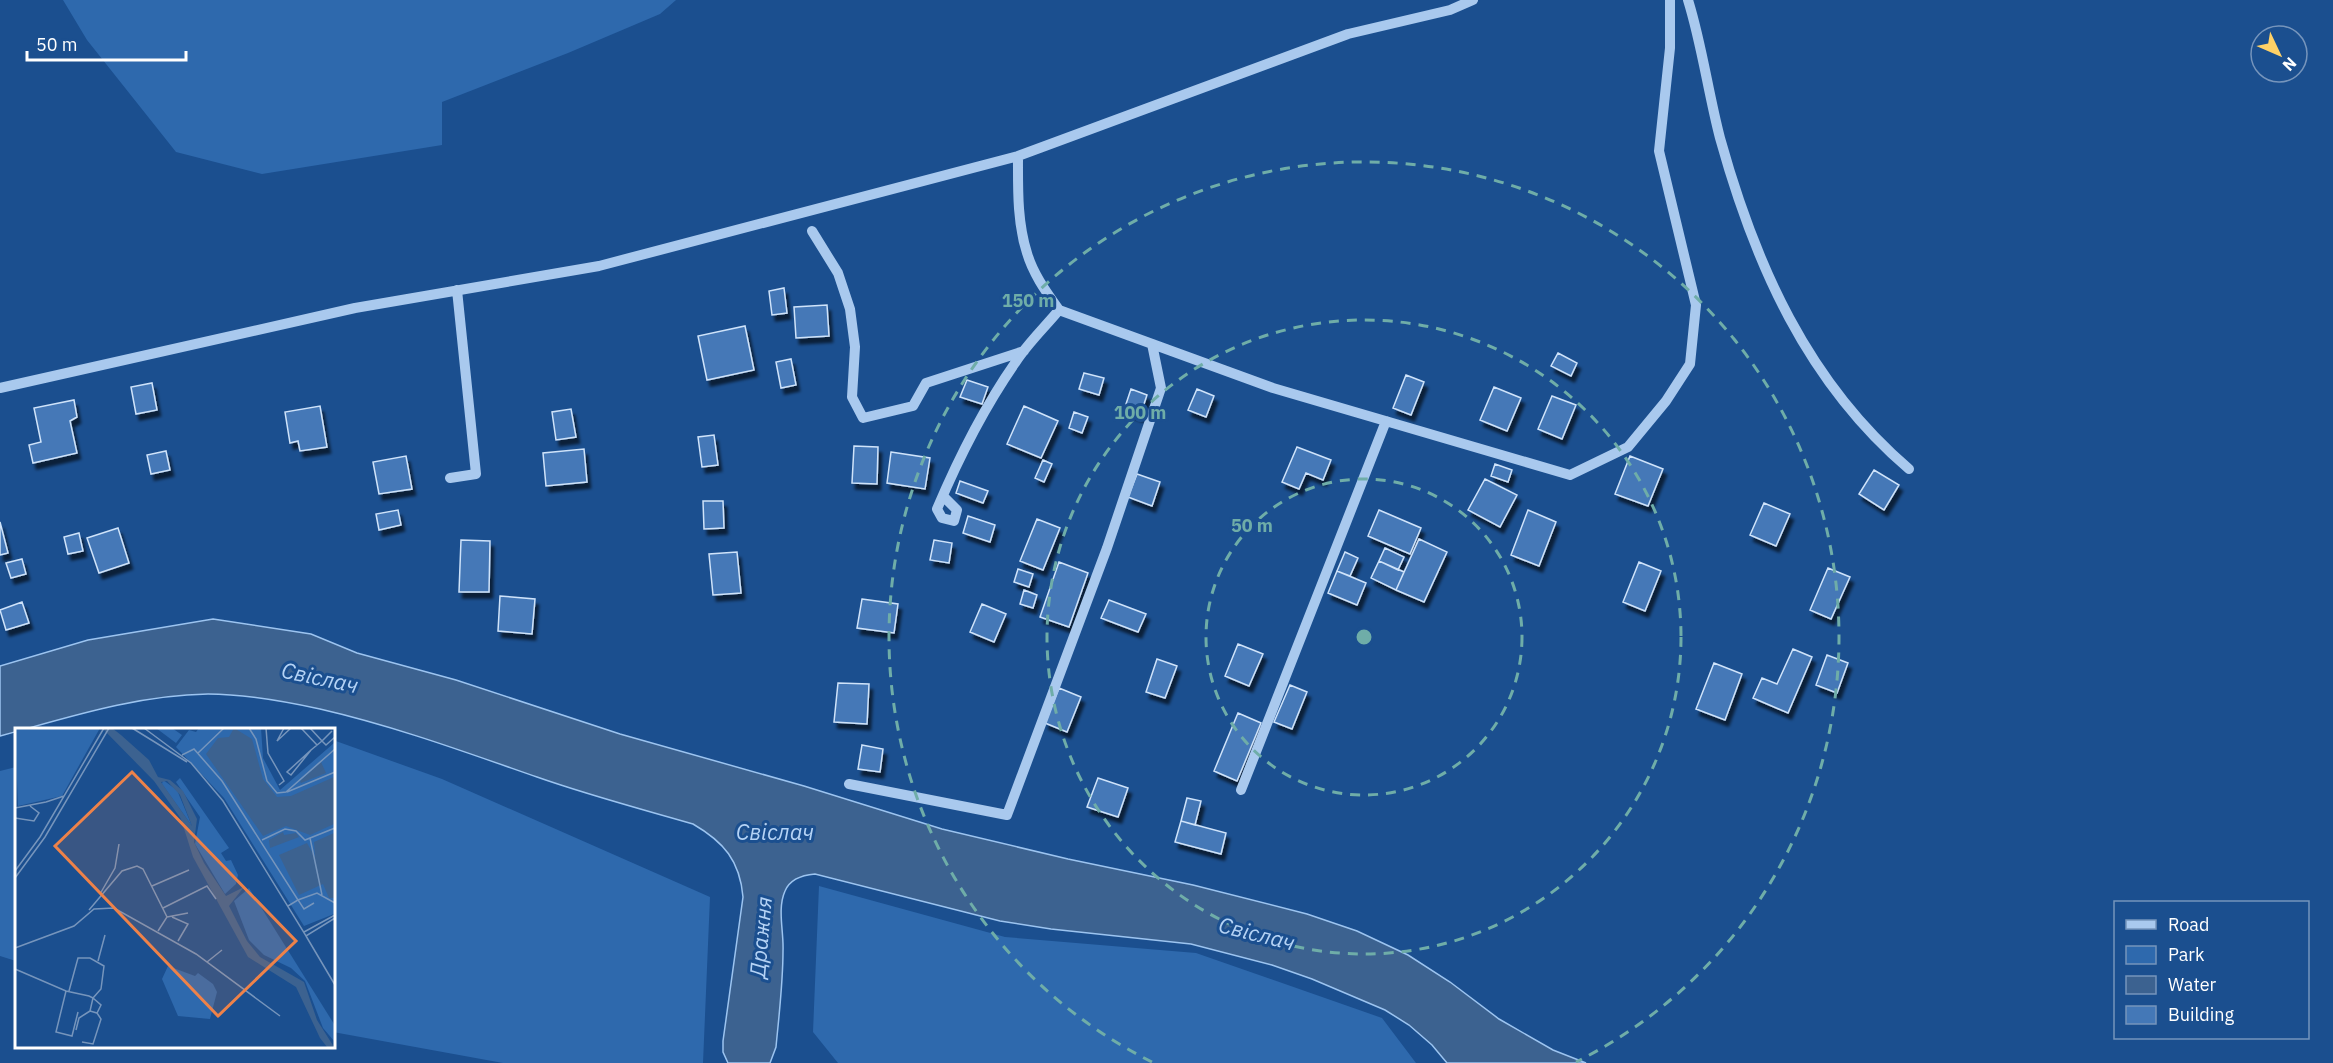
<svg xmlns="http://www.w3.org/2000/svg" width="2333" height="1063" font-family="'IBM Plex Sans',sans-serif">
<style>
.green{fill:#2e69ad}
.water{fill:#3c6290;stroke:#9cc4f0;stroke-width:1.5}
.building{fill:#4478b7;stroke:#cfe3fa;stroke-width:1.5;filter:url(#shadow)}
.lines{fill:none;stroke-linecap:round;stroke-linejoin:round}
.minor{stroke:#a9c9ee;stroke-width:10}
.ring{fill:none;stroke:#6fada8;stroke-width:3;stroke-dasharray:10 8}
.labels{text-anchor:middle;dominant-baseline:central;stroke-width:6;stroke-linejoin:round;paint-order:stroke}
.water-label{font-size:22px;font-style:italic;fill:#b5d3f5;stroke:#1b4f8f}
.inset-road{fill:none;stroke:#7695bc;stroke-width:1.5}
.view{fill:#ee8249;fill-opacity:0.15;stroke:#ee8249;stroke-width:3}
.inset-edge{fill:none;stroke:#fff;stroke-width:3}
.centre{fill:#6fada8;stroke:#1b4f8f;stroke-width:3}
.ring-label{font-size:18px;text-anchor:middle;font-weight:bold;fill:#6fada8;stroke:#1b4f8f;stroke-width:6;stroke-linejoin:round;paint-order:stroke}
</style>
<defs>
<filter id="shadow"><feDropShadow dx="3.5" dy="6" stdDeviation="1.5" flood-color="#0009"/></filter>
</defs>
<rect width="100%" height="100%" fill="#1b4f8f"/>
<path class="green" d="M 63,0 L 676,0 L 660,14 L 568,53 L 442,102 L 442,145 L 262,174 L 176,152 L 87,40 Z
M 333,740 L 442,779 L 710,897 L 703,1063 L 503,1063 L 333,1032 Z
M 16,767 L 16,961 L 0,956 L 0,771 Z
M 819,886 L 1005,937 L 1196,953 L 1382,1018 L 1416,1063 L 838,1063 L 813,1032 Z"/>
<path class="water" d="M 213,619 L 311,634 L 357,653 L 456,680 L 620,734 L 804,786 L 942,829 L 1068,859 L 1193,885 L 1307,914 L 1357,931 L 1408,955 L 1450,982 L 1499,1019 L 1553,1050 L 1586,1063 L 1447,1063 L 1432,1045 L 1409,1025 L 1385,1010 L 1312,979 L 1272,965 L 1191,944 L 1051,929 L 1000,921 L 815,874 C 803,875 790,879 785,891 C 777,909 784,932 783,951 C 783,983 779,1015 776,1047 L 770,1063 L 728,1063 L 723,1052 L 723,1041 L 743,897 C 740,861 724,842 693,824 C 641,809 588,795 537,777 C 465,752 394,726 320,709 C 283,701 245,694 208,694 C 136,695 66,718 0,736 L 0,666 L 88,640 Z"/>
<path class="building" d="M 784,288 L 787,313 L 772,315 L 769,291 Z
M 827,305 L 829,336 L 796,338 L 794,307 Z
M 745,326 L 754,370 L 707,380 L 698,336 Z
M 1558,353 L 1577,363 L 1571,376 L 1551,366 Z
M 791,359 L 796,385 L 781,388 L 776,362 Z
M 1084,373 L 1104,378 L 1099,395 L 1079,389 Z
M 1406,375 L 1424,382 L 1411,415 L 1393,408 Z
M 967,380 L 988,387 L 982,404 L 960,397 Z
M 152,383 L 157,410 L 136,414 L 131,387 Z
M 1494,387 L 1521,398 L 1507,431 L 1480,420 Z
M 1131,389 L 1147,395 L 1140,416 L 1124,410 Z
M 1197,389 L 1214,396 L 1206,417 L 1188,410 Z
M 1552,396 L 1576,405 L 1562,439 L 1538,429 Z
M 74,400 L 77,417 L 70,421 L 77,453 L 33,463 L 29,445 L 41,442 L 34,408 Z
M 320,406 L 327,447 L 300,451 L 298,441 L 290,443 L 285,412 Z
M 1024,406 L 1058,421 L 1041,458 L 1007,444 Z
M 571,409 L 576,437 L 556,440 L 552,412 Z
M 1074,412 L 1088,417 L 1082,433 L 1069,428 Z
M 714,435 L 718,465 L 702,467 L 698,437 Z
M 854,446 L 878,447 L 877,484 L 852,483 Z
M 1297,447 L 1331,460 L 1323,480 L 1306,473 L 1299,489 L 1282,482 Z
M 584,449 L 587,482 L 546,486 L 543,453 Z
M 166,451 L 170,470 L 151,474 L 147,455 Z
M 891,452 L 930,458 L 925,489 L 887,483 Z
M 406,456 L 412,489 L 379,494 L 373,462 Z
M 1630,456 L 1663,469 L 1648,506 L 1615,494 Z
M 1043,460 L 1052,464 L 1044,482 L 1035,478 Z
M 1495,464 L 1512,470 L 1508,482 L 1491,476 Z
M 1874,470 L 1899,485 L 1884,510 L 1859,494 Z
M 1137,474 L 1160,482 L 1152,506 L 1128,497 Z
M 1485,479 L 1517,495 L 1500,527 L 1468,510 Z
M 960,481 L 988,491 L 983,503 L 956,493 Z
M 703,501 L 723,501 L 724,528 L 704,529 Z
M 1764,503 L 1790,514 L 1776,546 L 1750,535 Z
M 398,510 L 401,525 L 379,530 L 376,514 Z
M 1379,510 L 1421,528 L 1410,554 L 1368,536 Z
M 1528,510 L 1556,522 L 1539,566 L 1511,555 Z
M 968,516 L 995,525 L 990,542 L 963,533 Z
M 1037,519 L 1060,528 L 1043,570 L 1020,561 Z
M 0,522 L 8,553 L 0,555 Z
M 118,528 L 129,563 L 99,573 L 87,538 Z
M 79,533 L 83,551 L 68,554 L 64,537 Z
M 1419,539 L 1447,552 L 1424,602 L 1396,590 Z
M 461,540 L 490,541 L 489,592 L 459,592 Z
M 934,540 L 952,543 L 949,563 L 930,560 Z
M 1385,548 L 1404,557 L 1398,570 L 1379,561 Z
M 737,552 L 741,593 L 713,595 L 709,554 Z
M 1345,552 L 1358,558 L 1350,576 L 1337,571 Z
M 22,559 L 26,574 L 11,578 L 6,563 Z
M 1379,561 L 1404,572 L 1396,590 L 1371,578 Z
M 1059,562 L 1088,573 L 1069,627 L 1040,617 Z
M 1639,562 L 1661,571 L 1645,611 L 1623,602 Z
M 1828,568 L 1850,577 L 1831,619 L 1810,610 Z
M 1018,569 L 1033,574 L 1029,587 L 1014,582 Z
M 1337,571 L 1366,583 L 1357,605 L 1328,593 Z
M 1024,590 L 1037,595 L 1033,608 L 1020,604 Z
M 500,596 L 535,599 L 532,634 L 498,631 Z
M 862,599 L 898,604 L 894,633 L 857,628 Z
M 1109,600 L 1146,614 L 1138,632 L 1101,618 Z
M 22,602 L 29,623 L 6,630 L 0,610 Z
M 982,604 L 1006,614 L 994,642 L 970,632 Z
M 1238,644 L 1263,654 L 1249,686 L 1225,676 Z
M 1793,649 L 1812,657 L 1788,713 L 1753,698 L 1762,678 L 1777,684 Z
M 1827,655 L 1848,663 L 1837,693 L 1816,685 Z
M 1157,659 L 1177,666 L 1165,698 L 1146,692 Z
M 1714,663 L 1742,674 L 1725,720 L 1696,709 Z
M 838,683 L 869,684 L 867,724 L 834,722 Z
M 1290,685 L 1307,692 L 1292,729 L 1274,722 Z
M 1059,688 L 1081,697 L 1067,732 L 1045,723 Z
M 1238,713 L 1261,723 L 1237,781 L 1214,771 Z
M 862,745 L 883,749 L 880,772 L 858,769 Z
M 1098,778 L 1128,788 L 1118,817 L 1087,807 Z
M 1187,798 L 1201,801 L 1195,825 L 1181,821 Z
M 1181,821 L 1226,833 L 1221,854 L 1175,842 Z"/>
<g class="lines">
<path class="minor" d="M 1688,0 C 1702,45 1708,92 1720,138 C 1755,264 1807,382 1909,469
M 1018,156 C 1018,188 1017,222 1027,253 C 1033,274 1047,293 1059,310 L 1273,388 L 1570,475 L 1628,447 L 1666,401 L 1690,364 L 1696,305 L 1659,151 L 1670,48 L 1670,0
M 812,231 L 838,273 L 850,309 L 855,347 L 852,397 L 863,418 L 913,406 L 926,383 L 1024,351
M 0,388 L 355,308 L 599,266 L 1018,156 L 1348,34 L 1450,10 L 1473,0
M 450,478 L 476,474 L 457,290
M 943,496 L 957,510 L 954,521 L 942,518 L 937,509 C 959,457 983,409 1015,363 C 1027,344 1045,327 1059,310
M 849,784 L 1007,815 L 1107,548 L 1161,388 L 1152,344
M 1241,790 L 1386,421"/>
</g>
<g class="ring">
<circle cx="1364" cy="637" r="158"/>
<circle cx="1364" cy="637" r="317"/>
<path d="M1152 1062A475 475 0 1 1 1576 1062"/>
</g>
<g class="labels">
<g class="water-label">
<text transform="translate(320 677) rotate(12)">Свіслач</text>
<text x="775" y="831">Свіслач</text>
<text transform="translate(1257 933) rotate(14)">Свіслач</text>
<text transform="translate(760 937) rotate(-85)">Дражня</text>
</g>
</g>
<g transform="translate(15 728)">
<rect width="320" height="320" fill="#1b4f8f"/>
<path d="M 0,0 L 85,0 L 47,68 L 3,78 ZM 141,0 L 157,0 L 167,7 L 161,15 ZM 184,0 L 246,0 L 248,30 L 265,62 L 319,15 L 319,186 L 289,198 L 209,70 L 161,19 L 174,2 L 181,4 ZM 165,50 L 214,120 L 206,125 L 211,133 L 216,132 L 223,147 L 221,156 L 210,166 L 180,116 L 185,89 L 161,54 ZM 148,52 L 162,62 L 177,98 L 147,56 ZM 234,160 L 319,296 L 319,313 L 308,300 L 290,253 L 276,240 L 249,227 L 234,212 L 219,173 ZM 153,238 L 180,248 L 183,245 L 198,256 L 202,264 L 195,291 L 163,288 L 147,251 Z" fill="#2e69ad"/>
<path d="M 87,0 L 97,0 L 106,7 L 134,32 L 143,49 L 155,52 L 168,63 L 182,91 L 179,114 L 189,135 L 211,168 L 229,159 L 214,178 L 232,213 L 245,229 L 289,254 L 302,292 L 319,319 L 312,319 L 305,310 L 281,259 L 233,229 L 178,129 L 166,91 L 139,53 ZM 152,53 L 165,67 L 177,98 L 146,54 ZM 219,0 L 237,11 L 248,51 L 262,69 L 276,68 L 319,49 L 319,96 L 295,107 L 271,98 L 248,108 L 191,26 L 203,10 L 214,9 ZM 306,34 L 311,45 L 286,55 L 285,53 ZM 268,104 L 269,107 L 281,105 L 284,109 L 255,120 L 254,112 ZM 319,105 L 319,170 L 314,170 L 308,156 L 284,167 L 264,127 L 292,115 L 300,129 L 299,114 Z" fill="#3c6290" fill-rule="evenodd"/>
<path class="inset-road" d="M 117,0 L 172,34M 129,0 L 176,35 L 208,73 L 291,208 L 320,190M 234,0 L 241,11 L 252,53 L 262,65 L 271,64 L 320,21M 251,0 L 253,25 L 269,53 L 264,57M 269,0 L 262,13 L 276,0M 286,0 L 302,17M 295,0 L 307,13 L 296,22 L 272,44 L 276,47 L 296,22M 317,3 L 307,13 L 311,17 L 320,9M 183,25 L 209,0M 167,27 L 179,21 L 207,53 L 283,172 L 273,178M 272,64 L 320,44M 31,74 L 49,68M 0,80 L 31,74M 0,90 L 19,93 L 24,85 L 15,78M 295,110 L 307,167M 247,112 L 270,101 L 281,103 L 290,112 L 320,100M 0,143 L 25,109 L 89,0M 0,150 L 30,109 L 94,0M 137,158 L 174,142M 85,166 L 100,140 L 104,116M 299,175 L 289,181 L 283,172 L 302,165 L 320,175M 148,180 L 192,158 L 201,171M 74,182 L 107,143 L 122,138 L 128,141 L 152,189 L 143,203M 152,189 L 173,185M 157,189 L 173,196 L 163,213M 289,204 L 320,187M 291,208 L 320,257M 0,220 L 59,198 L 79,181 L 99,180 L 181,226 L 265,288M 83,233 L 90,207M 192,234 L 207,222M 0,241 L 51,263 L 74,268 L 78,270 L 75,283 L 82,285 L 86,277 L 78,270 L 86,261 L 89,238 L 75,230 L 63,230 L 54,263M 51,263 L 41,304 L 57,308 L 63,284M 61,302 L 64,290 L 75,283M 67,314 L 78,316 L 86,291 L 82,285"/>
<path class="view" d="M 117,44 L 281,213 L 203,288 L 40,118 Z"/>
<rect width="320" height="320" class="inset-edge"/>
</g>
<circle cx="1364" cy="637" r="9" class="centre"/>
<g class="ring-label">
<text x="1028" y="307">150 m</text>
<text x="1140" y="419">100 m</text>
<text x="1252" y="532">50 m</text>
</g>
<rect x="2114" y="901" width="195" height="138" fill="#1b4f8f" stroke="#7695bc" stroke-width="1.5"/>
<rect x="2126" y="920" width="30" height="9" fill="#a9c9ee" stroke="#7695bc" stroke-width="1.5"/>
<text x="2168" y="931" font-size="18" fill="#ffffff">Road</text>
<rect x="2126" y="946" width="30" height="18" fill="#2e69ad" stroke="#7695bc" stroke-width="1.5"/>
<text x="2168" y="961" font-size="18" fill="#ffffff">Park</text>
<rect x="2126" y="976" width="30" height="18" fill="#3c6290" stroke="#7695bc" stroke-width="1.5"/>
<text x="2168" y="991" font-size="18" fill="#ffffff">Water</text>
<rect x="2126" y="1006" width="30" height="18" fill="#4478b7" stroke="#7695bc" stroke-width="1.5"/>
<text x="2168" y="1021" font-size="18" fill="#ffffff">Building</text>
<g transform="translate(2279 54) rotate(134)"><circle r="28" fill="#1b4f8f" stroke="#7695bc" stroke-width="1.5"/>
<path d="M0-4.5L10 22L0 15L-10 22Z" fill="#ffd166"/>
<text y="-9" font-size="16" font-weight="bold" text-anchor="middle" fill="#ffffff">N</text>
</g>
<path d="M27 51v9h159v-9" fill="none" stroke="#ffffff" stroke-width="3"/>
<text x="36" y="51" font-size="18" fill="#ffffff" stroke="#1b4f8f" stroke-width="4.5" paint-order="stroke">50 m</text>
</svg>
